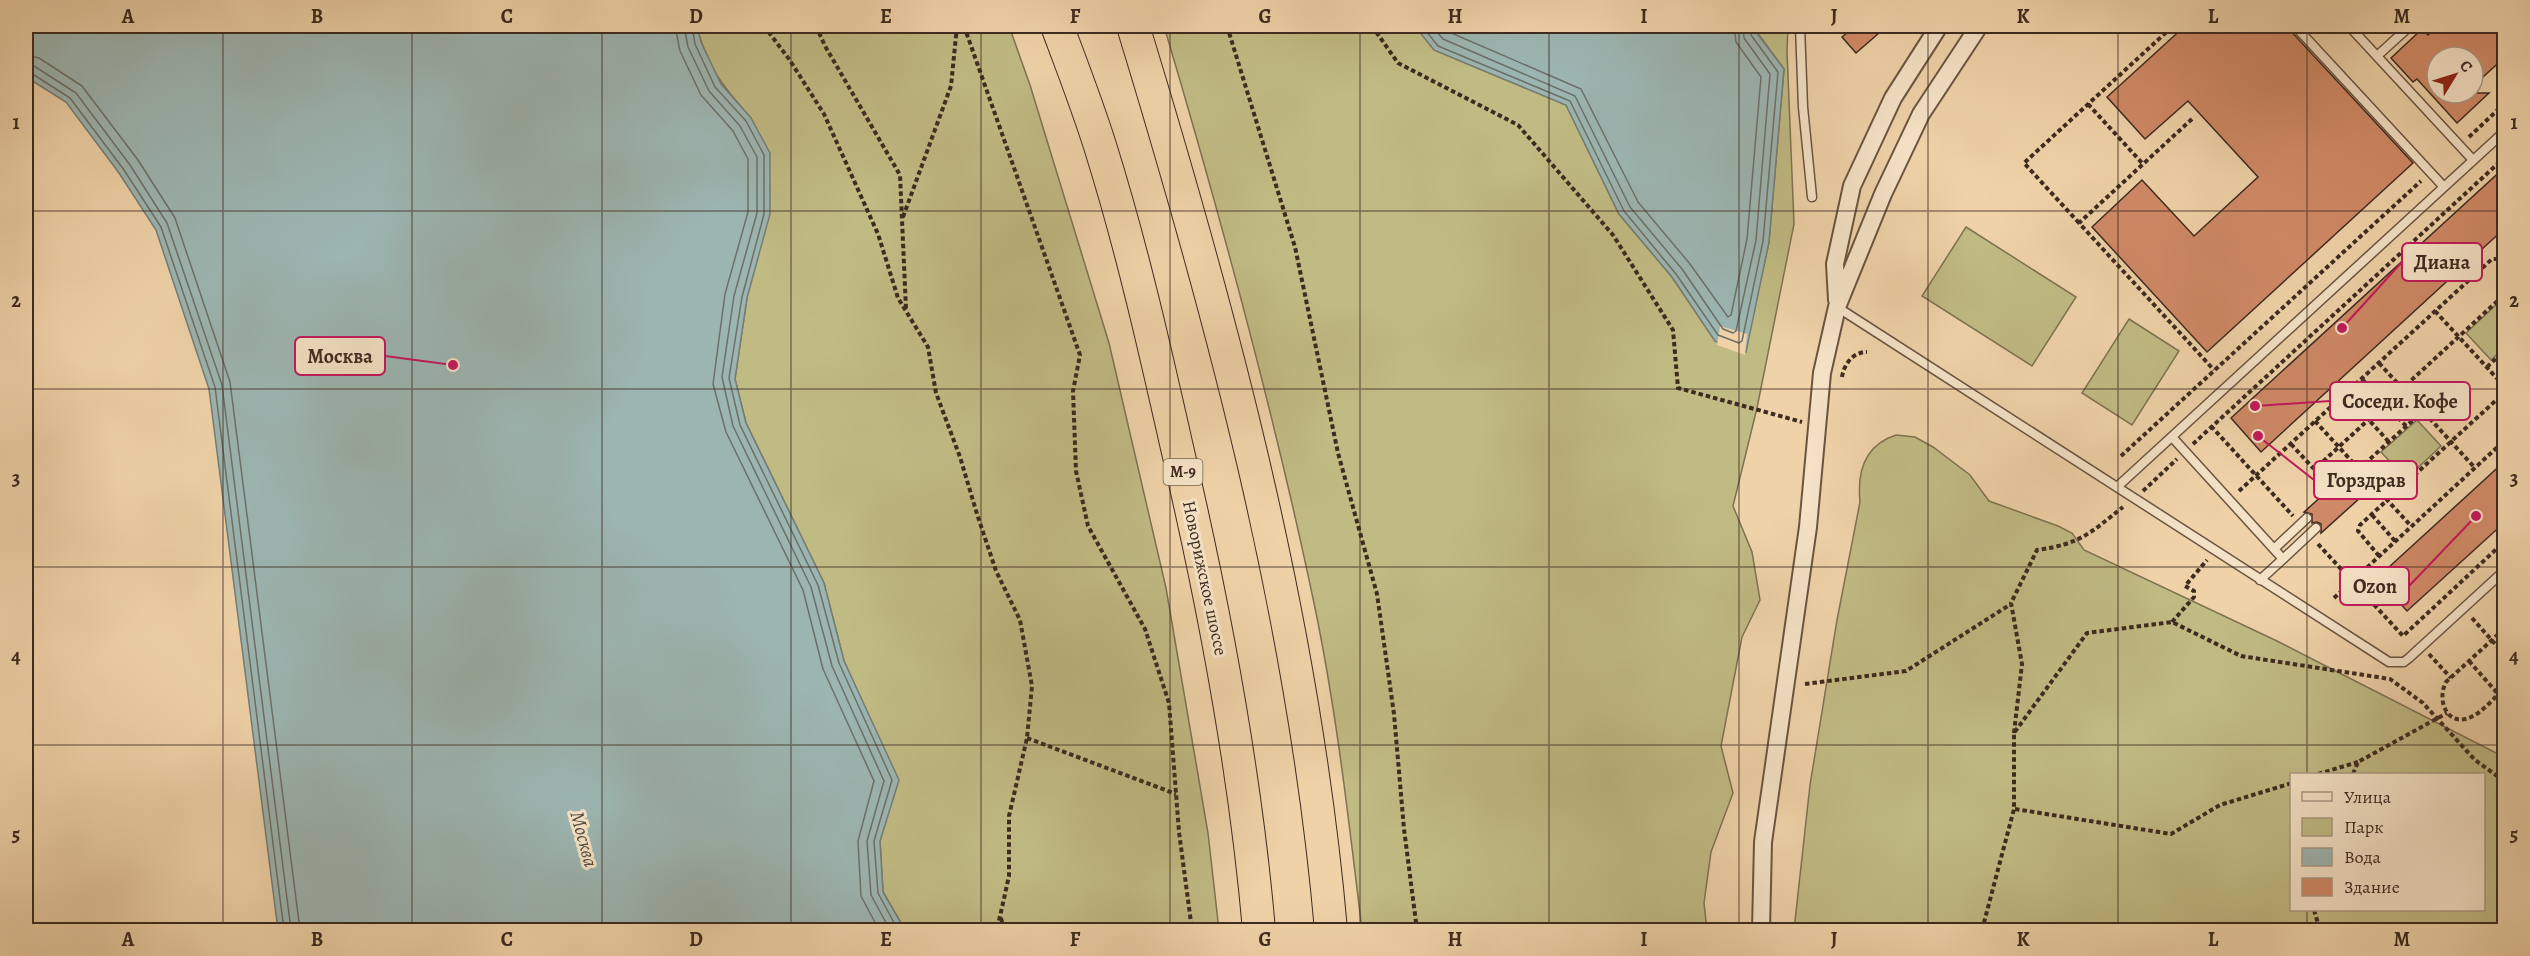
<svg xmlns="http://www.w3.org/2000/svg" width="2530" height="956" font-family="Alegreya,serif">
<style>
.green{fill:#c0ba83;stroke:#7e7252;stroke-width:1.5;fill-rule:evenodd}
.water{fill:#9cb5b1;stroke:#767d77;stroke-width:1.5}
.pier{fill:#efd2a8}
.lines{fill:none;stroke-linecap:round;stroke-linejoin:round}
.shore{stroke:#6c7068;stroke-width:1.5}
.building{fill:#d08966;stroke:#3d2a20;stroke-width:1.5}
.service-casing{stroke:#6a5442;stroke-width:11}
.minor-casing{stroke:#6a5442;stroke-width:20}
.motorway-casing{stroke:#3d2a20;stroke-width:34}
.path{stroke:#3d2a20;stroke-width:4;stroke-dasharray:4.5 3;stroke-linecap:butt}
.service{stroke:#f5e2c6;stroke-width:8}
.minor{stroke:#f5e2c6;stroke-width:16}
.motorway{stroke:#efd2a8;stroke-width:32}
.grid{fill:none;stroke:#3d2a20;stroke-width:1.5;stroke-opacity:0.55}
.labels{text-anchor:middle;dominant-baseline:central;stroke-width:6;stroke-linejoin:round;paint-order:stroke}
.shield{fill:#f5e2c6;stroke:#746152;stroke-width:1.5}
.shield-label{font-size:16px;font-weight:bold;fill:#3d2a20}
.street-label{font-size:18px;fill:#3d2a20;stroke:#f5e2c6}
.water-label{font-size:20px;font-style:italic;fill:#554d44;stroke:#f5e2c6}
.leader{fill:none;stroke:#c2185b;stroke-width:2}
.callout-dot{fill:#c2185b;stroke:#f5e2c6;stroke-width:2}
.callout{fill:#f5e2c6;stroke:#c2185b;stroke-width:2}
.callout-label{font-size:20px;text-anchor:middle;font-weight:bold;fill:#3d2a20}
.neatline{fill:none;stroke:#3d2a20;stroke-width:2}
.grid-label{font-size:20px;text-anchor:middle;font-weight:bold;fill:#3d2a20}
</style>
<rect width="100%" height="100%" fill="#efd2a8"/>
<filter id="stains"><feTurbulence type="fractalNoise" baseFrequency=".00333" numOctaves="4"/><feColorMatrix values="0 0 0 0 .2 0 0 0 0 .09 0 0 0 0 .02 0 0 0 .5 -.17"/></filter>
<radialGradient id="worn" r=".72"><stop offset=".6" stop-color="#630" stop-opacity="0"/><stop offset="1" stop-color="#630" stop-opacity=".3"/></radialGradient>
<path class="green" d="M 697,26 L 1009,26 L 1030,85 L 1109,343 L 1166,588 L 1208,833 L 1219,930 L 905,930 L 883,892 L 880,841 L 898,780 L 844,661 L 824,583 L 746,423 L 735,379 L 747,298 L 751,118 C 724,88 706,66 697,26 Z
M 1164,26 L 1415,26 L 1434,50 L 1566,105 L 1619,214 L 1672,277 L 1715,341 L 1745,352 L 1769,242 L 1784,69 L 1756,31 L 1756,26 L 1788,26 L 1787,51 L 1794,224 L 1757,408 L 1733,506 L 1752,552 L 1760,600 L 1742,637 L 1721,746 L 1733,793 L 1711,852 L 1704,903 L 1707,930 L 1362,930 C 1349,823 1337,714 1315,608 C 1274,411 1221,218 1164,26 Z
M 1966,227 L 2076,297 L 2032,366 L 1922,296 Z
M 2501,300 L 2504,304 L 2504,348 L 2491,360 L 2466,333 Z
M 2129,319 L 2179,351 L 2132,425 L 2082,393 Z
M 2417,420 L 2441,446 L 2406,479 L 2381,452 Z
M 1896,435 L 1915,437 L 1933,447 L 1970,475 L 1989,501 L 2058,526 L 2072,533 L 2084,550 L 2277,641 L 2504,757 L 2504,930 L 1794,930 L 1810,785 L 1837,620 L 1860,502 C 1857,472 1865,445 1896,435 ZM 2292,774 L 2484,774 L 2484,910 L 2292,910 Z"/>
<path class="water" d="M 26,26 L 697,26 L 701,42 L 721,84 L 751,118 L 770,153 L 770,214 L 747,298 L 735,379 L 746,423 L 824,583 L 844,661 L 899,780 L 880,841 L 883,892 L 905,930 L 278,930 L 209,389 L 156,230 L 119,173 L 66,102 L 26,77 Z
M 1415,26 L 1756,26 L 1756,32 L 1784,69 L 1769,242 L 1746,352 L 1715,341 L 1672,277 L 1619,214 L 1566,105 L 1434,50 Z"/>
<path class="pier" d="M 1720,326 L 1747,334 L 1745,355 L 1717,345 Z"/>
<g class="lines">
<path class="shore" d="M 675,26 L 680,51 L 701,95 L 733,131 L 748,159 L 748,212 L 725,294 L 713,384 L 726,432 L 803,590 L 823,669 L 874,781 L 858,841 L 861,896 L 879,930
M 684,26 L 688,47 L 709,91 L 740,126 L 757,157 L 757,213 L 734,296 L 722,377 L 733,426 L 811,587 L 832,666 L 884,781 L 867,841 L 871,895 L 890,930
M 692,26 L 695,44 L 715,87 L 746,121 L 764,155 L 764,214 L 742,297 L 729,378 L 740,425 L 818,585 L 839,663 L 892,780 L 874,841 L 878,893 L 898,930
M 1422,26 L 1438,46 L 1570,101 L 1624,211 L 1676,274 L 1718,335 L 1739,343 L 1742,341 L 1763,241 L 1778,72 L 1751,35 L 1750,26
M 1432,26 L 1443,39 L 1575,96 L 1630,207 L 1682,269 L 1723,329 L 1733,333 L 1736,331 L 1756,240 L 1770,74 L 1744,38 L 1743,26
M 1443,26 L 1449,32 L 1581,89 L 1638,202 L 1690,264 L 1728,317 L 1731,315 L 1747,239 L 1761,77 L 1736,42 L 1734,26
M 26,55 L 39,58 L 82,86 L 138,160 L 175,218 L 230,382 L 300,930
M 26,64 L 34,66 L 76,93 L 130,165 L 167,223 L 222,385 L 291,930
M 26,72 L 31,73 L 70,98 L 124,170 L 161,227 L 215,387 L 284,930"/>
</g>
<path class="building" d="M 1855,26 L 1887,26 L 1856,53 L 1842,37 Z
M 2185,26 L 2286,26 L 2413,163 L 2207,352 L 2092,227 L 2142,180 L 2194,236 L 2258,177 L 2188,101 L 2145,139 L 2107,97 Z
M 2439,26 L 2505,26 L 2505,57 L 2473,86 L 2473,57 L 2437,57 L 2437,93 L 2489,93 L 2457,123 L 2417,79 L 2413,82 L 2391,58 L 2422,29 L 2428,35 Z
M 2505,167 L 2505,228 L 2261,452 L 2231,418 Z
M 2505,461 L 2505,522 L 2407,611 L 2377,578 Z
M 2352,469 L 2370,489 L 2321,533 L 2321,524 L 2317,522 L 2312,523 L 2312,514 L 2304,512 Z"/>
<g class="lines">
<g class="service-casing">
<path id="service" d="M 1800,26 L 1803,107 L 1812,197
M 2295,26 L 2444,187
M 2349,26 L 2473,160
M 2377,56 L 2410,26
M 1837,307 L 2389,662 L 2404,662 L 2409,658 L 2504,571
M 2172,437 L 2283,559 L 2260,580
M 2117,487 L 2504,132
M 2274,549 L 2307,518
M 2283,559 L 2316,528"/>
</g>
<g class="minor-casing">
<path id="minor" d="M 1837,300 L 1835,264 L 1852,186 L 1893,98 L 1939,26
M 1761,930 L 1763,842 L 1808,527 L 1822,373 L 1837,307 L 1883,194 L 1921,114 L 1979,26"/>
</g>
<g class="motorway-casing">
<path id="motorway" d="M 1057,26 C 1072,66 1088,107 1101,149 C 1132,248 1155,350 1178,452 C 1215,610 1245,769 1259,930
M 1133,26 C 1223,320 1304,622 1331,930"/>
</g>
<path class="path" d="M 764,26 L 789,59 L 824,114 L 878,234 L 898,298 L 928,347 L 936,393 L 960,457 L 977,514 L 996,571 L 1020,620 L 1032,686 L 1027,738 L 1009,816 L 1009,876 L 997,930
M 816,26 L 825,46 L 900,175 L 906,309
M 964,26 L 1080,355 L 1073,391 L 1076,471 L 1088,526 L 1145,629 L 1169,703 L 1179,832 L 1192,930
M 1227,26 L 1295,247 L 1338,453 L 1377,594 L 1394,714 L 1404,829 L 1417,930
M 1372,26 L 1398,63 L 1518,125 L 1613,235 L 1673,330 L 1678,388 L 1802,422
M 2088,104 L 2143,164
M 2192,119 L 2079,223 L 2214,370
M 2469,137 L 2504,104
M 903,217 L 951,86 L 957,26
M 2079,223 L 2024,163 L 2173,26
M 2435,311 L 2504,386
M 2379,363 L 2475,468
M 2487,367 L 2504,351
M 1842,377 C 1844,364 1853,352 1867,352
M 2362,379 L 2406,426
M 2345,394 L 2389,442
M 2315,421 L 2411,526
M 2211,426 L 2293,516
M 2193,444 L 2504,158
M 2291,444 L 2313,468 L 2317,467 L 2504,295
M 2121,456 L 2421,181
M 2359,469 L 2423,411
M 2143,491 L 2177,459
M 2239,491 L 2492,259 L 2497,259 L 2504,266
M 2372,515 L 2395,541
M 2318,544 L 2403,636 L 2504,542
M 2379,556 L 2358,531 L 2360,525 L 2504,393
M 2334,598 L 2504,441
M 2472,618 L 2504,654
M 2172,622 L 2194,597 L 2194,591 L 2185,586 L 2207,560
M 2504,629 L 2446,682 C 2436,701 2448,728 2471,717 C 2483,712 2495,697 2504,688
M 2429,654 L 2451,678
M 2469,661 L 2498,694
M 1805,684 L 1906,671 L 2011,604
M 2014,733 L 2022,664 L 2011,603 L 2037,550 C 2080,544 2089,534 2123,507
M 1027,738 L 1176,794
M 2318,774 L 2358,762
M 2353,774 L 2358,762 L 2447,713
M 2015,809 L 2171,834 L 2220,805 L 2292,783
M 2314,910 L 2320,930
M 1001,918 L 1004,930
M 1982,930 L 2014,809 L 2014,733 L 2087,633 L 2172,622 L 2241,656 L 2390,679 L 2423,703 L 2475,760 L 2504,781"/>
<use href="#service" class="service"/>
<use href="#minor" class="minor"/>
<use href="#motorway" class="motorway"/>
</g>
<path class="grid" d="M 223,26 L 223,930M 412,26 L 412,930M 602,26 L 602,930M 791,26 L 791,930M 981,26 L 981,930M 1170,26 L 1170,930M 1360,26 L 1360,930M 1549,26 L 1549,930M 1739,26 L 1739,930M 1928,26 L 1928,930M 2118,26 L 2118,930M 2307,26 L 2307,774M 26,211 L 2504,211M 26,389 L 2504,389M 26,567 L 2504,567M 26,745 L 2504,745M 2307,910 L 2307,930"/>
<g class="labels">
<rect class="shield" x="1163.5" y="459" width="39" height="26" rx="4.5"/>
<g class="shield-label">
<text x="1183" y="472">М-9</text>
</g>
<g class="street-label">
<text transform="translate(1205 578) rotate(78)">Новорижское шоссе</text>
</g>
<g class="water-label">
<text transform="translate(584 839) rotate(75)">Москва</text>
</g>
</g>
<path class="leader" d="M2342 328L2402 262M453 365L385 356M2255 406L2330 401M2258 436L2314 480M2476 516L2409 586"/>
<g class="callout-dot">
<circle cx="2342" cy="328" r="6"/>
<circle cx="453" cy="365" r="6"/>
<circle cx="2255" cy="406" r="6"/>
<circle cx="2258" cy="436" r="6"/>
<circle cx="2476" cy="516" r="6"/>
</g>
<g class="callout">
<rect x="2402" y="243" width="80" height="38" rx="6"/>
<rect x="295" y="337" width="90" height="38" rx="6"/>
<rect x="2330" y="382" width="140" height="38" rx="6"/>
<rect x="2314" y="461" width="103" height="38" rx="6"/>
<rect x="2340" y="567" width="69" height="38" rx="6"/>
</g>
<g class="callout-label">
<text x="2442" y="269">Диана</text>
<text x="340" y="363">Москва</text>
<text x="2400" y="408">Соседи. Кофе</text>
<text x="2366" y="487">Горздрав</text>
<text x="2375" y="593">Ozon</text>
</g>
<rect width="2530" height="956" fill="none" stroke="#efd2a8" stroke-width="66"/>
<rect x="2290" y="773" width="195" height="138" fill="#f5e2c6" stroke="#ab9884" stroke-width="1.5"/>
<rect x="2302" y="792" width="30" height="9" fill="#f5e2c6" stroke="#ab9884" stroke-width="1.5"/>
<text x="2344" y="803" font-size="18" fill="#3d2a20">Улица</text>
<rect x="2302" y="818" width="30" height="18" fill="#c0ba83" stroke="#ab9884" stroke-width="1.5"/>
<text x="2344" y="833" font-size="18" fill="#3d2a20">Парк</text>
<rect x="2302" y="848" width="30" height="18" fill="#9cb5b1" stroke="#ab9884" stroke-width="1.5"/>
<text x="2344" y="863" font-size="18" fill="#3d2a20">Вода</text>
<rect x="2302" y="878" width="30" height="18" fill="#d08966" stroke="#ab9884" stroke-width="1.5"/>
<text x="2344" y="893" font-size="18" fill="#3d2a20">Здание</text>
<g transform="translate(2455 75) rotate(52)"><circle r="28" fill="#f5e2c6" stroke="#ab9884" stroke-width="1.5"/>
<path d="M0-4.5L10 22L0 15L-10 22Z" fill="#8f2418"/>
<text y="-9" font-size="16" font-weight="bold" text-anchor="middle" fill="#3d2a20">С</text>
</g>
<rect x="33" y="33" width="2464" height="890" class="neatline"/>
<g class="grid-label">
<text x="128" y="23">A</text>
<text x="317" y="23">B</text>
<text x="507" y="23">C</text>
<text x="696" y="23">D</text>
<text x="886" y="23">E</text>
<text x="1075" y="23">F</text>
<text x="1265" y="23">G</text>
<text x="1455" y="23">H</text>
<text x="1644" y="23">I</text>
<text x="1834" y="23">J</text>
<text x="2023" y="23">K</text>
<text x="2213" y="23">L</text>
<text x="2402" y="23">M</text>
<text x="16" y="129">1</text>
<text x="2514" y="129">1</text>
<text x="16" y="307">2</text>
<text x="2514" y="307">2</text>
<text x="16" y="485">3</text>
<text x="2514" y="485">3</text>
<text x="16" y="663">4</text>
<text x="2514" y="663">4</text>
<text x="16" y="841">5</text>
<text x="2514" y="841">5</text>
<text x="128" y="946">A</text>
<text x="317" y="946">B</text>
<text x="507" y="946">C</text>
<text x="696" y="946">D</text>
<text x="886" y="946">E</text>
<text x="1075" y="946">F</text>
<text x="1265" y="946">G</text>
<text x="1455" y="946">H</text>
<text x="1644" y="946">I</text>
<text x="1834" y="946">J</text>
<text x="2023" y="946">K</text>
<text x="2213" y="946">L</text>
<text x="2402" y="946">M</text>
</g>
<rect width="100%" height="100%" filter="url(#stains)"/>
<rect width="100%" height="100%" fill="url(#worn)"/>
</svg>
